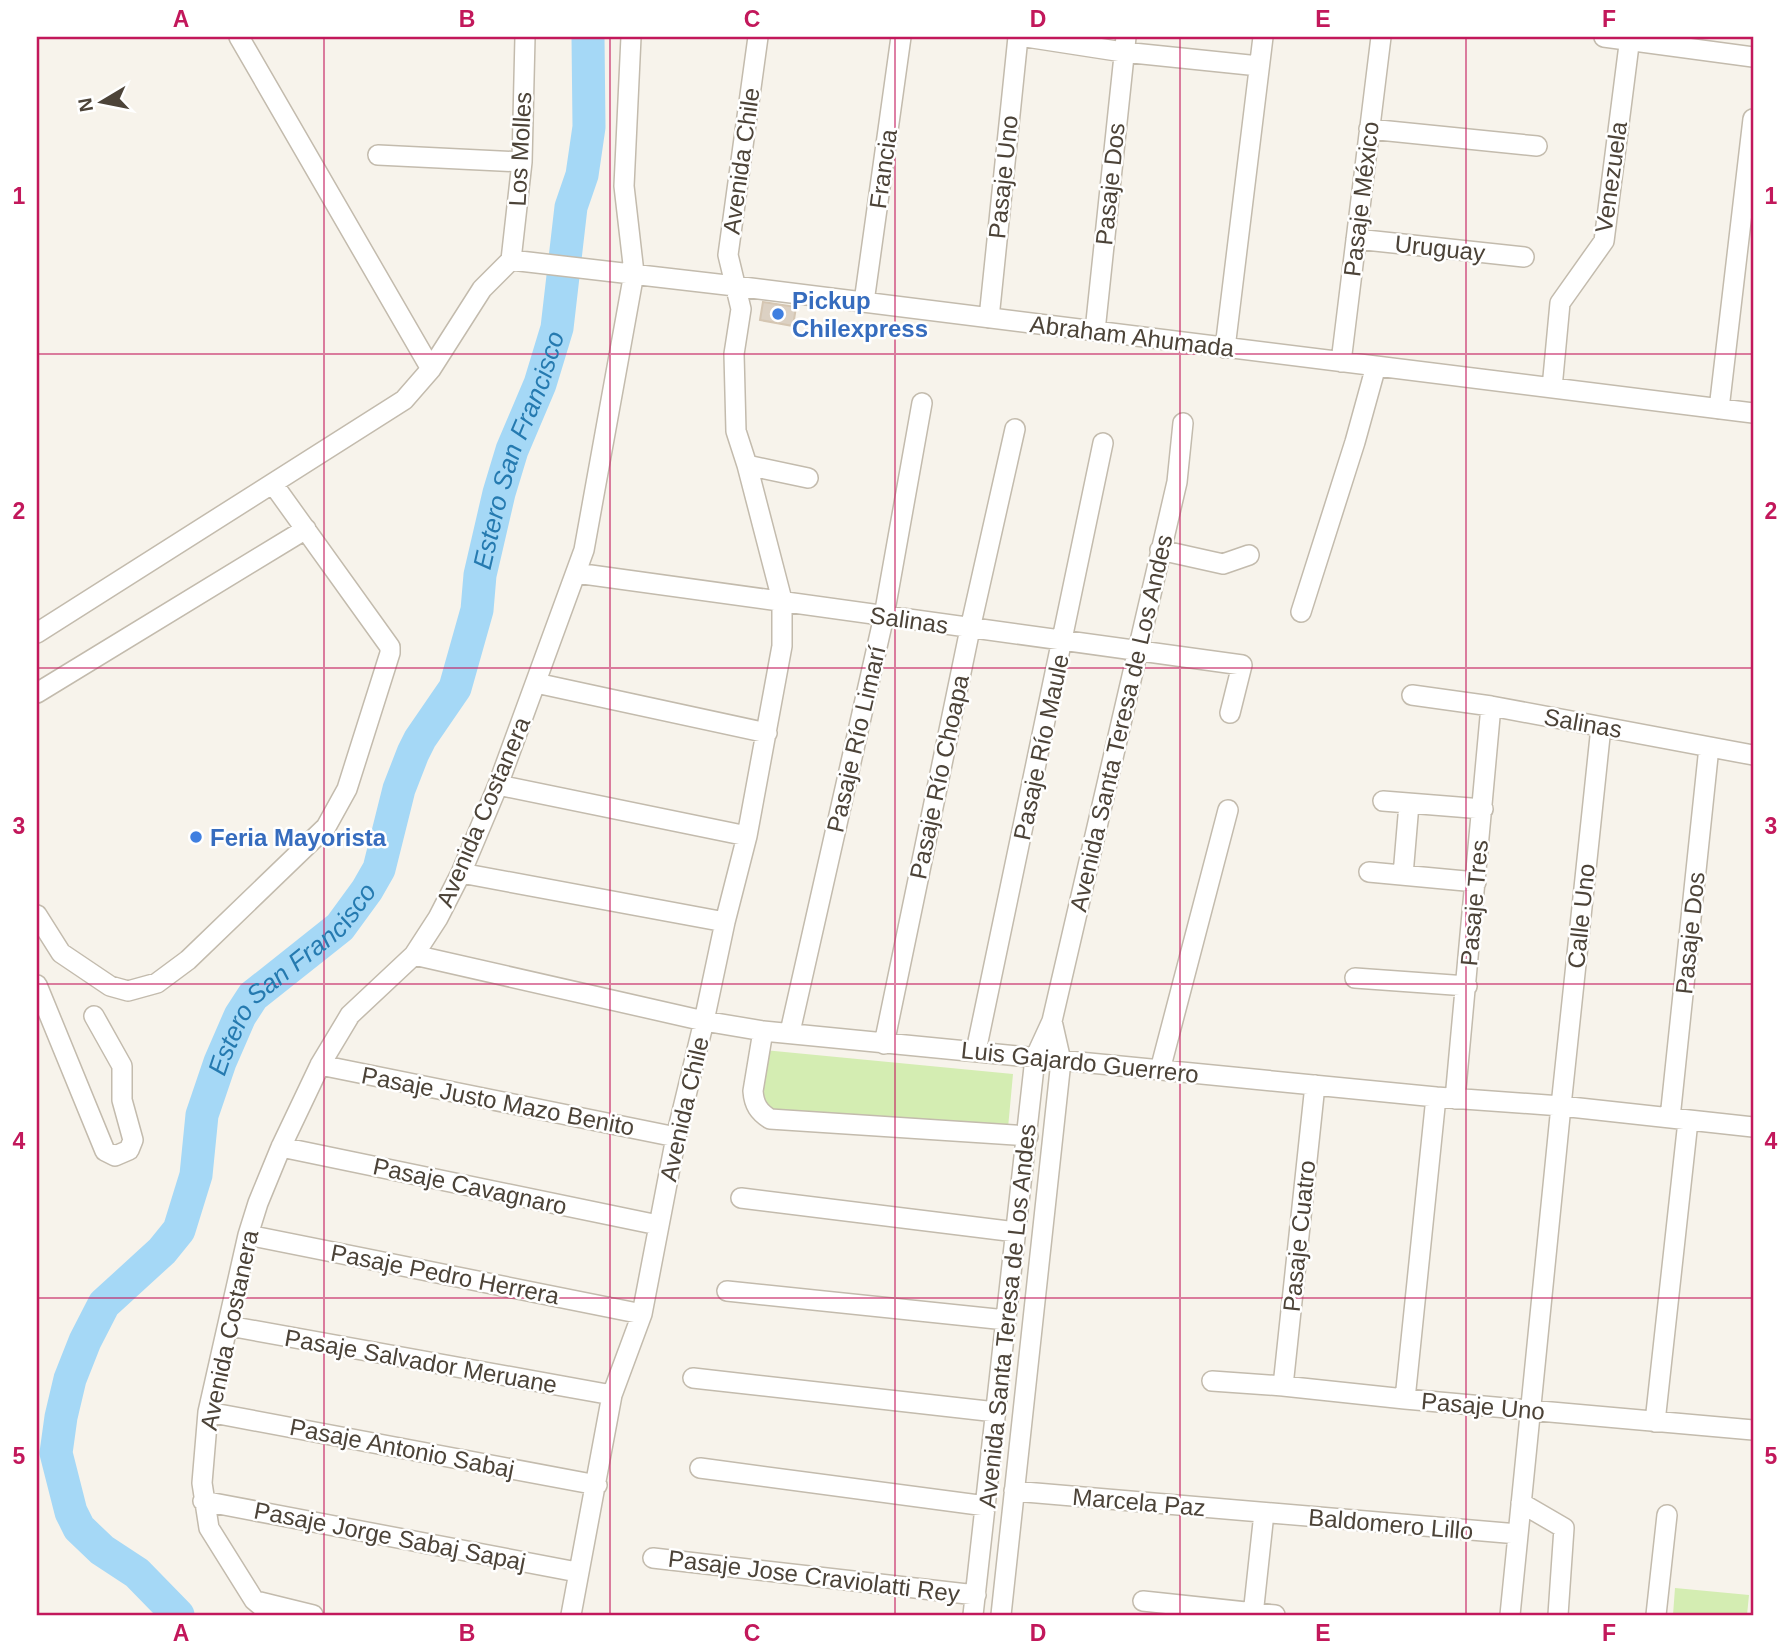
<svg xmlns="http://www.w3.org/2000/svg" width="1790" height="1652" font-family="Helvetica,sans-serif">
<style>
.green{fill:#d4edb2}
.lines{fill:none;stroke-linecap:round;stroke-linejoin:round}
.river{stroke:#a5d8f6;stroke-width:33}
.building{fill:#dcd1c3;stroke:#d5c6b2;stroke-width:2}
.minor-casing{stroke:#c3bbad;stroke-width:22}
.minor{stroke:#fff;stroke-width:19}
.grid{fill:none;stroke:#c2185b;stroke-width:2;stroke-opacity:0.55}
.shop-dot{fill:#3f7fe0;stroke:#fff;stroke-width:2.5}
.labels{text-anchor:middle;dominant-baseline:central;stroke-width:5;stroke-linejoin:round;paint-order:stroke}
.street-label{font-size:24px;fill:#4c4338;stroke:#fff}
.shop-label{font-size:24px;font-weight:bold;fill:#366cbe;stroke:#fff;text-anchor:start}
.water-label{font-size:26px;font-style:italic;fill:#257ab0;stroke:#fff}
.neatline{fill:none;stroke:#c2185b;stroke-width:2.5}
.grid-label{font-size:23px;text-anchor:middle;font-weight:bold;fill:#c2185b}
</style>
<rect width="100%" height="100%" fill="#f7f3eb"/>
<path class="green" d="M 764,1050 L 1013,1074 L 1008,1128 L 767,1114 L 758,1098 Z
M 1675,1588 L 1749,1595 L 1747,1615 L 1673,1615 Z"/>
<g class="lines">
<path class="river" id="s1" d="M 178,1615 L 137,1573 L 102,1550 L 79,1528 L 71,1512 L 56,1453 L 61,1417 L 70,1379 L 85,1341 L 104,1304 L 162,1251 L 179,1230 L 196,1175 L 202,1115 L 220,1062 L 240,1016 L 253,996 L 340,927 L 367,890 L 379,869 L 399,789 L 413,753 L 420,739 L 455,688 L 477,610 L 480,575 L 499,493 L 512,450 L 540,384 L 557,328 L 571,207 L 582,175 L 589,127 L 588,37"/>
</g>
<path class="building" d="M 763,302 L 796,307 L 793,326 L 760,320 Z"/>
<g class="lines">
<g class="minor-casing">
<path id="minor" d="M 239,37 L 431,369
M 1026,37 L 1123,52 L 1259,66
M 1604,37 L 1753,57
M 1369,129 L 1537,146
M 378,155 L 522,162
M 1356,239 L 1524,257
M 511,260 L 735,286 L 1753,413
M 511,260 L 522,162 L 525,37
M 864,302 L 901,37
M 989,318 L 1018,37
M 1095,331 L 1126,37
M 1225,348 L 1263,37
M 1341,362 L 1381,37
M 1552,388 L 1560,303 L 1604,241 L 1630,37
M 1719,409 L 1753,119
M 747,465 L 808,478
M 1160,550 L 1223,564 L 1249,555
M 576,573 L 1242,665 L 1230,713
M 1301,612 L 1355,442 L 1376,366
M 37,633 L 404,400 L 431,369 L 482,289 L 511,260
M 536,683 L 767,733
M 37,693 L 306,529
M 1412,695 L 1491,706 L 1753,755
M 498,785 L 747,836
M 1383,801 L 1483,809
M 1369,872 L 1476,882
M 461,873 L 725,922
M 1403,875 L 1409,804
M 37,915 L 61,953 L 110,986 L 128,991 L 157,983 L 188,960 L 326,827 L 347,789 L 390,653 L 390,647 L 273,484
M 414,955 L 704,1021 L 763,1031 L 1436,1097 L 1561,1106 L 1753,1127
M 1355,978 L 1467,986
M 37,985 L 105,1151 L 115,1156 L 129,1150 L 133,1140 L 122,1100 L 122,1066 L 94,1016
M 763,1031 L 753,1091 C 754,1105 759,1112 770,1119 L 1028,1136
M 790,1032 L 884,616 L 922,403
M 884,1044 L 970,629 L 1015,429
M 976,1051 L 1103,443
M 320,1065 L 676,1137
M 1160,1070 L 1228,810
M 1455,1099 L 1491,706
M 1670,1118 L 1709,747
M 281,1147 L 658,1225
M 741,1198 L 1016,1232
M 248,1235 L 642,1314
M 727,1291 L 1006,1320
M 229,1326 L 612,1395
M 693,1378 L 996,1412
M 1212,1381 L 1283,1386 L 1405,1399 L 1753,1430
M 1283,1386 L 1315,1085
M 1405,1399 L 1436,1097
M 208,1412 L 597,1485
M 1655,1422 L 1688,1121
M 700,1468 L 986,1506
M 1014,1491 L 1518,1534
M 203,1501 L 577,1572
M 1521,1503 L 1564,1528 L 1558,1615
M 653,1558 L 976,1595
M 1143,1601 L 1275,1615
M 260,1602 L 313,1615
M 272,1615 L 254,1600 L 209,1528 L 202,1483 L 208,1412 L 248,1235 L 258,1203 L 281,1147 L 320,1065 L 350,1015 L 414,955 L 438,918 L 461,873 L 498,785 L 584,550 L 634,273 L 624,186 L 631,37
M 571,1615 L 612,1395 L 642,1314 L 676,1137 L 704,1021 L 725,922 L 747,836 L 782,646 L 782,600 L 747,465 L 736,431 L 734,354 L 741,309 L 728,255 L 758,37
M 973,1615 L 1035,1058 L 1052,1021 L 1177,482 L 1183,423
M 1001,1615 L 1061,1061 L 1052,1021
M 1253,1615 L 1264,1513
M 1510,1615 L 1561,1106 L 1601,727
M 1656,1615 L 1667,1515"/>
</g>
<use href="#minor" class="minor"/>
</g>
<path class="grid" d="M 324,37 L 324,1615M 610,37 L 610,1615M 895,37 L 895,1615M 1180,37 L 1180,1615M 1466,37 L 1466,1615M 37,354 L 1753,354M 37,668 L 1753,668M 37,984 L 1753,984M 37,1298 L 1753,1298"/>
<g class="shop-dot">
<circle cx="778" cy="314" r="7"/>
<circle cx="196" cy="837" r="7"/>
</g>
<g class="labels">
<g class="street-label">
<text transform="translate(520 149) rotate(-87)">Los Molles</text>
<text transform="translate(741 161) rotate(-82)">Avenida Chile</text>
<text transform="translate(883 169) rotate(-82)">Francia</text>
<text transform="translate(1003 177) rotate(-84)">Pasaje Uno</text>
<text transform="translate(1611 177) rotate(-82)">Venezuela</text>
<text transform="translate(1110 184) rotate(-84)">Pasaje Dos</text>
<text transform="translate(1361 199) rotate(-83)">Pasaje México</text>
<text transform="translate(1440 248) rotate(6)">Uruguay</text>
<text transform="translate(1132 336) rotate(7)">Abraham Ahumada</text>
<text transform="translate(909 620) rotate(8)">Salinas</text>
<text transform="translate(1121 723) rotate(-77)">Avenida Santa Teresa de Los Andes</text>
<text transform="translate(1583 723) rotate(10)">Salinas</text>
<text transform="translate(856 739) rotate(-77)">Pasaje Río Limarí</text>
<text transform="translate(1041 747) rotate(-78)">Pasaje Río Maule</text>
<text transform="translate(939 777) rotate(-78)">Pasaje Río Choapa</text>
<text transform="translate(483 812) rotate(-67)">Avenida Costanera</text>
<text transform="translate(1474 903) rotate(-85)">Pasaje Tres</text>
<text transform="translate(1581 916) rotate(-84)">Calle Uno</text>
<text transform="translate(1690 933) rotate(-84)">Pasaje Dos</text>
<text transform="translate(1080 1062) rotate(6)">Luis Gajardo Guerrero</text>
<text transform="translate(498 1101) rotate(11)">Pasaje Justo Mazo Benito</text>
<text transform="translate(684 1109) rotate(-77)">Avenida Chile</text>
<text transform="translate(470 1186) rotate(12)">Pasaje Cavagnaro</text>
<text transform="translate(1299 1236) rotate(-84)">Pasaje Cuatro</text>
<text transform="translate(445 1274) rotate(11)">Pasaje Pedro Herrera</text>
<text transform="translate(1007 1316) rotate(-84)">Avenida Santa Teresa de Los Andes</text>
<text transform="translate(229 1330) rotate(-78)">Avenida Costanera</text>
<text transform="translate(421 1361) rotate(10)">Pasaje Salvador Meruane</text>
<text transform="translate(1483 1406) rotate(5)">Pasaje Uno</text>
<text transform="translate(402 1448) rotate(11)">Pasaje Antonio Sabaj</text>
<text transform="translate(1139 1502) rotate(5)">Marcela Paz</text>
<text transform="translate(1391 1524) rotate(5)">Baldomero Lillo</text>
<text transform="translate(390 1536) rotate(11)">Pasaje Jorge Sabaj Sapaj</text>
<text transform="translate(814 1576) rotate(7)">Pasaje Jose Craviolatti Rey</text>
</g>
<g class="shop-label">
<text x="792" y="300">Pickup<tspan x="792" dy="28">Chilexpress</tspan></text>
<text x="210" y="837">Feria Mayorista</text>
</g>
<g class="water-label">
<text stroke="none"><textPath href="#s1" startOffset="1349">Estero San Francisco</textPath></text>
<text stroke="none"><textPath href="#s1" startOffset="760">Estero San Francisco</textPath></text>
</g>
</g>
<rect width="1790" height="1652" fill="none" stroke="#ffffff" stroke-width="77"/>
<g transform="translate(102 102) rotate(260)" stroke="#ffffff" stroke-width="5" paint-order="stroke">
<path d="M0-5L12 26L0 18L-12 26Z" fill="#4c4338"/>
<text y="-10" font-size="19" font-weight="bold" text-anchor="middle" fill="#4c4338">N</text>
</g>
<rect x="38" y="38" width="1714" height="1576" class="neatline"/>
<g class="grid-label">
<text x="181" y="27">A</text>
<text x="467" y="27">B</text>
<text x="752" y="27">C</text>
<text x="1038" y="27">D</text>
<text x="1323" y="27">E</text>
<text x="1609" y="27">F</text>
<text x="19" y="204">1</text>
<text x="1771" y="204">1</text>
<text x="19" y="519">2</text>
<text x="1771" y="519">2</text>
<text x="19" y="834">3</text>
<text x="1771" y="834">3</text>
<text x="19" y="1149">4</text>
<text x="1771" y="1149">4</text>
<text x="19" y="1464">5</text>
<text x="1771" y="1464">5</text>
<text x="181" y="1641">A</text>
<text x="467" y="1641">B</text>
<text x="752" y="1641">C</text>
<text x="1038" y="1641">D</text>
<text x="1323" y="1641">E</text>
<text x="1609" y="1641">F</text>
</g>
</svg>
